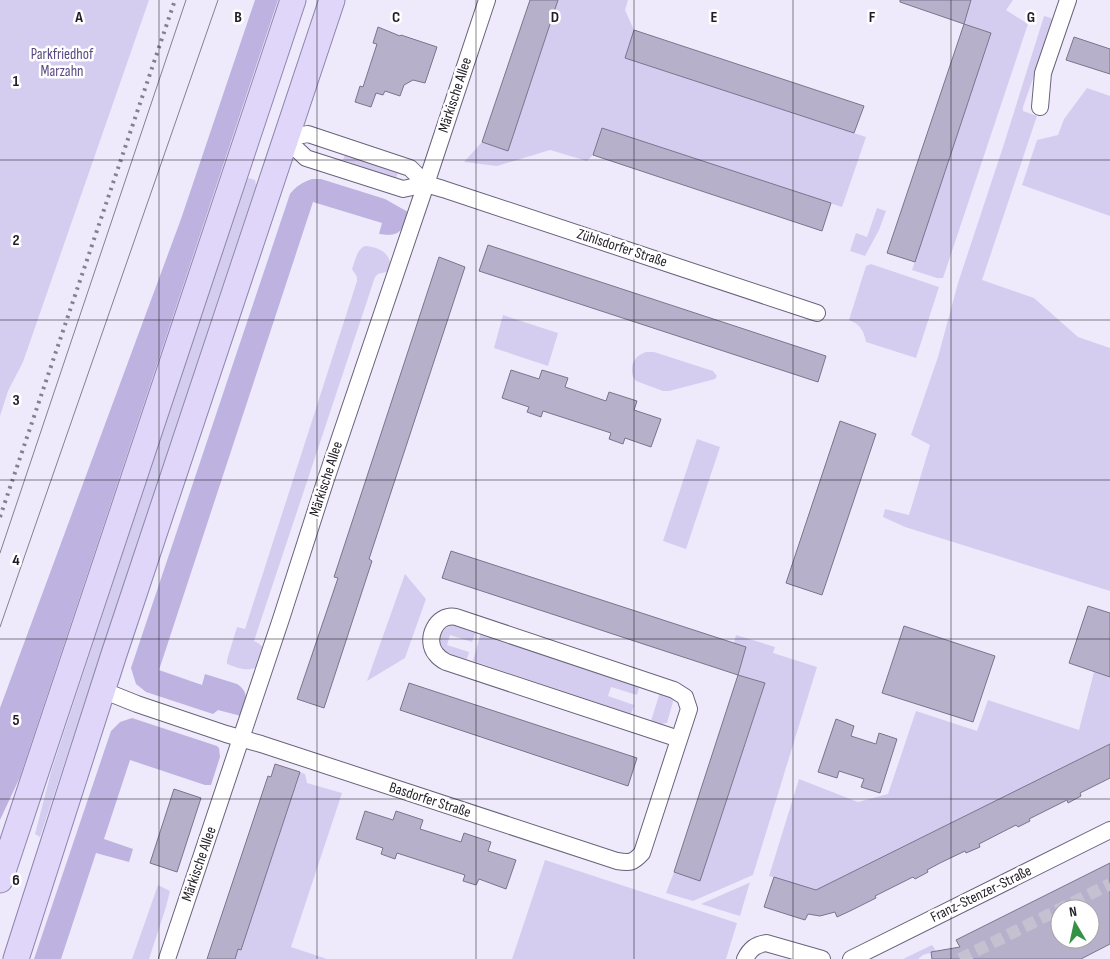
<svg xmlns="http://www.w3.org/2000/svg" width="1110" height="959" font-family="'Sofia Sans Condensed',sans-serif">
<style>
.green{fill:#d5cdf0}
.forest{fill:#beb2e0}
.building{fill:#b7b0cb;stroke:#7a748d;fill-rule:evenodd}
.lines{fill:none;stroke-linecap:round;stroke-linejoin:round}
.pedestrian-tunnel{stroke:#c5c1d1;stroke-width:12;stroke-dasharray:12 6;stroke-linecap:butt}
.minor-casing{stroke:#69637b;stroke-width:18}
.primary-casing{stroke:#8f84ae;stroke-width:27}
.minor{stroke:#fff;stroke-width:16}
.primary{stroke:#dfd6fa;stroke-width:25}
.tram{stroke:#84818e;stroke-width:1}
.rail{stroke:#84818e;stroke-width:4;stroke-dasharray:2.5 5;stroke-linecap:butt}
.grid{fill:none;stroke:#211e28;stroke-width:1;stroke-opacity:0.55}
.labels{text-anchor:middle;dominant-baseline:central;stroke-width:5;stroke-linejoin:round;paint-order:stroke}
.park-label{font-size:15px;fill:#594781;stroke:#fff}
.street-label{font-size:15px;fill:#211e28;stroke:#fff}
.grid-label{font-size:16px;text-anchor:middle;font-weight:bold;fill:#211e28;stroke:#fff;stroke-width:5;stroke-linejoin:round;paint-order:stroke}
</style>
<rect width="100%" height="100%" fill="#eeeafb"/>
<path class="green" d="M 0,0 L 149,0 L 23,362 L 8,391 L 0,416 Z
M 558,0 L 628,0 L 625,10 L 634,30 L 625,58 L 866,137 L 842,207 L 602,128 L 593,155 L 587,161 L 550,150 L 497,166 L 464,162 L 482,142 L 508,150 Z
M 971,0 L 1013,0 L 1006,10 L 1028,24 L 943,278 L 937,278 L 912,270 L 991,33 L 964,24 Z
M 1044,16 L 1051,18 L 1053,22 L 1023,107 L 1023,111 L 1037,116 L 982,280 L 1034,298 L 1078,337 L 1110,348 L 1110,591 L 905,527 L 883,517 L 885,509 L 909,515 L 930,445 L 911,435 L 938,357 L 958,283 L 1004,144 Z
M 1087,88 L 1110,96 L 1110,216 L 1022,185 L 1037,140 L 1058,135 L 1064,119 Z
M 345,154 L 398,172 L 396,179 L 343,160 Z
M 249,178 L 255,180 L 256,185 L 40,837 L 35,834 L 51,772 L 244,183 L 245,180 Z
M 877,208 L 886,211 L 879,230 L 865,256 L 850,251 L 856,233 L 867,237 Z
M 365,246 C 380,247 393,254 390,271 L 378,274 L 375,277 L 254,641 L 258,643 L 265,649 L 257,667 C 246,672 238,668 227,664 L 227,660 L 237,627 L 245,629 L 357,281 L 357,277 L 352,269 C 355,261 357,249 365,246 Z
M 871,264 L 939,287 L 916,358 L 866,342 C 864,331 860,324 849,320 L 866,266 Z
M 503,315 L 558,333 L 548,366 L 494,348 Z
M 646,352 L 654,352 L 713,371 L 717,376 L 715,379 L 669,391 L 663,391 L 636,381 C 633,377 632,375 632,370 C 632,360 637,355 646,352 Z
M 697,439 L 720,447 L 686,549 L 663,541 Z
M 405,574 L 426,599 L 405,658 L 367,681 Z
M 453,625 L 476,631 L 472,642 L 450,635 L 447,645 L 469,652 L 467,659 C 460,657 450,655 444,650 C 435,641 442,627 453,625 Z
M 481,632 L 640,685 L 637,695 L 611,687 L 608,696 L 634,705 L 631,714 L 473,661 Z
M 736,635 L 775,647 L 773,653 L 817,667 L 753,875 L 693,901 L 666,893 L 674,872 L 700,881 L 765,684 L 738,675 L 746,647 L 734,643 Z
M 1094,672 L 1110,677 L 1110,744 L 822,887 L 823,890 L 814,891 L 814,889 L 769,876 L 799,779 L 858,802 L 888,794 L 916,711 L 977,731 L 988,700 L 1079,730 Z
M 660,692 L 674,698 L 667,723 L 661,724 L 651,721 Z
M 300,772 L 305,774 L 307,783 L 342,793 L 291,947 L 327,959 L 235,959 L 238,949 L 241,950 L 255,909 L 257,895 L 259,895 L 291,800 L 293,786 L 296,786 Z
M 545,860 L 737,923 L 726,959 L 512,959 Z
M 750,882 L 740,916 L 701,904 L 751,882 Z
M 158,885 L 170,891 L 166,907 L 149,959 L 132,959 Z
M 932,945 L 936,951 L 923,955 L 918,959 L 903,959 Z"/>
<path class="forest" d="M 255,0 L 278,0 L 20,777 L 0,820 L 0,708 L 181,219 Z
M 312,179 L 321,179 L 385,199 L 408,212 C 402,231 401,237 379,234 L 382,223 L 313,202 L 159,670 L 202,685 L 205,674 L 237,684 C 251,693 245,703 241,716 L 218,710 L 213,714 L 146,692 L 136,684 L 131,668 L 290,194 C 296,186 303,182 312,179 Z
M 132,718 L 217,746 L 219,748 L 220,757 L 211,785 L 205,785 L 130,760 L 104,839 L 133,849 L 129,862 L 96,853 L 61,959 L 34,959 L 111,731 L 120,722 Z"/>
<path class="building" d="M 530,0 L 558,0 L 508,151 L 482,142 Z
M 900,0 L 971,0 L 964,24 L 900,2 Z
M 964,24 L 991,33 L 915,262 L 887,253 Z
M 378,27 L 400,36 L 401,35 L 437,47 L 425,83 L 413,80 L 404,85 L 400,96 L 385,91 L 383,95 L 376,93 L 371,107 L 355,102 L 360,86 L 363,87 L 377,44 L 373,43 Z
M 634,30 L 864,106 L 854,133 L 625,58 Z
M 1074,37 L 1110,49 L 1110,74 L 1066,60 Z
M 602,128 L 831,203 L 822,231 L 593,155 Z
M 488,245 L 826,356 L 818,382 L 479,271 Z
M 439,257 L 465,267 L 369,559 L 372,561 L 324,708 L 297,699 L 338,578 L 334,577 Z
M 511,370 L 539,379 L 542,370 L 568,378 L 565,387 L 606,401 L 609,392 L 637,401 L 634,410 L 661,419 L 651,447 L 625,438 L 623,444 L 609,439 L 611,433 L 543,411 L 541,417 L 527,412 L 529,407 L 502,398 Z
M 840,421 L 876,434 L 822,595 L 786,583 Z
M 451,551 L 746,647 L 738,675 L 442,578 Z
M 1088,606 L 1110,613 L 1110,677 L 1069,663 Z
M 904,626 L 995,656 L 973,722 L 882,693 Z
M 738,675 L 765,683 L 700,881 L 674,872 Z
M 409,683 L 637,758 L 628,786 L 400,710 Z
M 836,719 L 854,726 L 851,736 L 876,744 L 879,733 L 897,739 L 880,793 L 861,787 L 864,779 L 839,771 L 837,778 L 818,772 Z
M 1110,744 L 1110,778 L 1080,793 L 1081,796 L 1068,803 L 1067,800 L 1029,819 L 1030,821 L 1018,827 L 1016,825 L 979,844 L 980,847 L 966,853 L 965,851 L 940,863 L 927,870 L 928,872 L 915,879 L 913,877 L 875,896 L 876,898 L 850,911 L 837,917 L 835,912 L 820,916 L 808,914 L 805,920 L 764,907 L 774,877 L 816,890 Z
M 275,764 L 300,772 L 241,950 L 238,949 L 235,959 L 207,959 L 268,776 L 271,777 Z
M 174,789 L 201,798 L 177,872 L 150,863 Z
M 365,811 L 393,820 L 396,811 L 423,820 L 420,829 L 461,842 L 464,833 L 491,842 L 488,851 L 516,860 L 506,889 L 479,879 L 476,885 L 463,881 L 465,875 L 397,853 L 395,859 L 381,854 L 383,848 L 356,839 Z
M 1110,863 L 1110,944 L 1081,959 L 932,959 L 931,952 L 960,947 L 956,940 ZM 1060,909 L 1090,909 L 1090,939 L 1060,939 Z"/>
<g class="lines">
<path class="pedestrian-tunnel" d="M 960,959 L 1110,884"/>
<g class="minor-casing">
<path id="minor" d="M 1040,107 L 1043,73 L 1068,0
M 285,138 L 306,158 L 403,189 L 426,184 L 443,189 L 817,313
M 285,138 L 308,134 L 410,168 L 426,184
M 102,690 L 137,704 L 226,734 L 261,744 L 617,861 C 630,863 633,863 642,853 L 689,709 L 685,697 L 674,690 L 456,617 C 436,613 424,640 436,654 C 439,658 442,660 446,662 L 679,739
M 167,959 L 281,619 L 325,482 L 426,184 L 487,0
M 745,959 C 750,949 755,945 766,943 L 822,959
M 851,959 L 1110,830"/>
</g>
<g class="primary-casing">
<path id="primary" d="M 0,880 L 293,0
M 16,959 L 114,654 L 332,0"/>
</g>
<use href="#minor" class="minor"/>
<use href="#primary" class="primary"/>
<path class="tram" d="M 0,553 L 186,0
M 0,627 L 218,0"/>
<path class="rail" d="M 0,517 L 175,0"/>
</g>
<path class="grid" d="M 159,0 L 159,959M 317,0 L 317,959M 476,0 L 476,959M 634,0 L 634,959M 793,0 L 793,959M 951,0 L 951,959M 0,160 L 1110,160M 0,320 L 1110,320M 0,480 L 1110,480M 0,639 L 1110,639M 0,799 L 1110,799"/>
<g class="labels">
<g class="park-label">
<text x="62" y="54">Parkfriedhof<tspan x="62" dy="17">Marzahn</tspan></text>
</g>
<g class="street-label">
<text transform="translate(455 95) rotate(-72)">Märkische Allee</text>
<text transform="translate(622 248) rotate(18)">Zühlsdorfer Straße</text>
<text transform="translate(326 479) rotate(-72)">Märkische Allee</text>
<text transform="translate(430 800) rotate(18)">Basdorfer Straße</text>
<text transform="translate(199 864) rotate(-71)">Märkische Allee</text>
<text transform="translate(981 894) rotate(-26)">Franz-Stenzer-Straße</text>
</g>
</g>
<g class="grid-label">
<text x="79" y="22">A</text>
<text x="238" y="22">B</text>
<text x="396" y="22">C</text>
<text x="555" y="22">D</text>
<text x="714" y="22">E</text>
<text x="872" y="22">F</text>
<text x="1031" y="22">G</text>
<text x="16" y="86">1</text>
<text x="16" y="245">2</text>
<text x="16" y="405">3</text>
<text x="16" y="565">4</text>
<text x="16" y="725">5</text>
<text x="16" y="885">6</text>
</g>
<g transform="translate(1075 924) rotate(351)"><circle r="24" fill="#ffffff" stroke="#a6a5a9"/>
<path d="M0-4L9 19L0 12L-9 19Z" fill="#359244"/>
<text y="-8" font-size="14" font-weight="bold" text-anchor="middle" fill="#211e28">N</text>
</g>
</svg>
